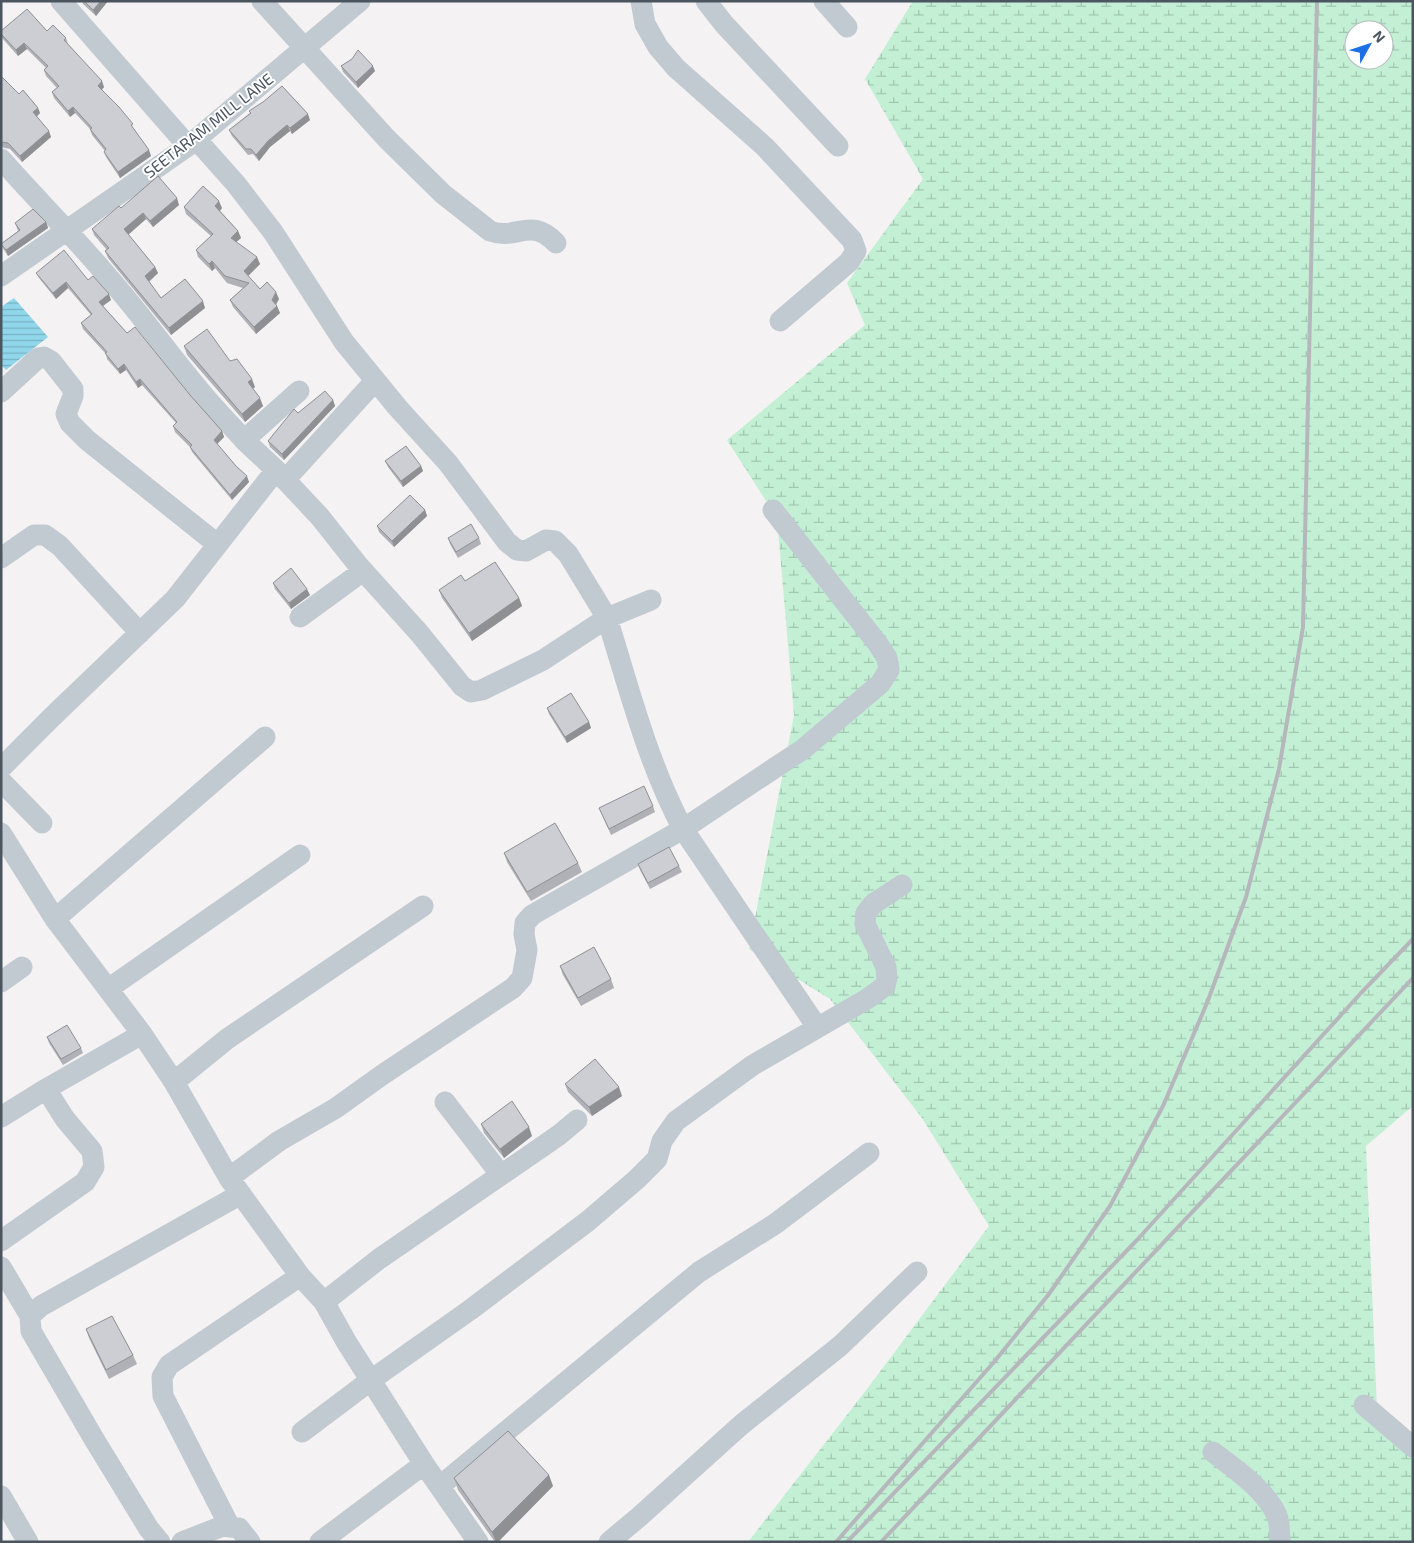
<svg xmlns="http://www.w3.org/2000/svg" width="1414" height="1543" font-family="'Exo 2',sans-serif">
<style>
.wetland{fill:url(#wetland-marsh);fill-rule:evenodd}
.water{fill:url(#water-rules)}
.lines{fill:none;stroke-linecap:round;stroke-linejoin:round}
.minor{stroke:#c1c9d1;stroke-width:21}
.rail{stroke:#b5b7bc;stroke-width:4}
.wall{fill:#afb1b6}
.shaded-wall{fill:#8f9094}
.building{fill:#ccced4;stroke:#8f9094}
.labels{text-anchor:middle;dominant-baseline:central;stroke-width:4;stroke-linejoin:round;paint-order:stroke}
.street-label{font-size:16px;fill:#4a5560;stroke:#fff}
</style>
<defs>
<pattern id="wetland-marsh" width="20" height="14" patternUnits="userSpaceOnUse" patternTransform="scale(1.25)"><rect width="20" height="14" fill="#c3f0d5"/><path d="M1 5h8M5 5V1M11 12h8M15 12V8" fill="none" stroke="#a0c5b0"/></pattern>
<pattern id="water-rules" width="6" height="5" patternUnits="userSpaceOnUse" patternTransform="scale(1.25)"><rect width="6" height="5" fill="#91d7ec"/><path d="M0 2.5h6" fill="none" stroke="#78b1c3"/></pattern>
</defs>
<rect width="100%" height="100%" fill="#f4f2f2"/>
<path class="wetland" d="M 913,1 L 1413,1 L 1413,1106 L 1366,1146 L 1377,1410 L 1413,1435 L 1413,1542 L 748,1542 L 864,1393 L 989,1226 L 922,1118 L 830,999 L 749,949 L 794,715 L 777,518 L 727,440 L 865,325 L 847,283 L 923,179 L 865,79 ZM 1354,30 L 1384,30 L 1384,60 L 1354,60 Z"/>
<path class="water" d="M 14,298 L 48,337 L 6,370 L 1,365 L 1,307 Z"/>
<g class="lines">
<path class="minor" d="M 61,1 L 188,146
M 262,1 L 386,138 L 443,194 L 490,231 C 517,241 530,216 556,243
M 641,1 L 645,24 L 658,47 L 676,68 L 765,147 L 852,240 L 856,251 L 849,262 L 780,321
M 706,1 L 724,24 L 838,146
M 824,1 L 847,27
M 196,139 L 236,184 L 273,232 L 344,342 L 398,408 L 448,463 L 507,542 L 517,550 L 526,551 L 546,540 L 555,541 L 568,554 L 607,618 L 543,660 L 482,690 L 471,692 L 462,686 L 420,634 L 358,565 L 320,517 L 276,470
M 1,159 C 36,199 74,236 108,277 C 139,312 166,350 196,386 C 211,405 228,422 244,440
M 1,276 L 188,146 L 360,1
M 1,392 L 38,358 L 44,357 L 51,361 L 73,389 L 73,396 L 66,414 L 70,423 L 87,440 L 217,544
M 285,480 L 375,381
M 1,558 L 34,535 L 45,535 L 60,546 L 140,633
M 651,600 L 607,618 C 629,688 648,764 683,829 L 817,1027
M 300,617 L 363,571
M 1,768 L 53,716 L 175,599 L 276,470 L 244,440 L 299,391
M 1,781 L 42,823
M 1,833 L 55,919 L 142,1034 L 174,1082 L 229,1178 L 300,1276 L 324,1302 L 347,1343 L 424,1464 L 478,1542
M 55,919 L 265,737
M 1,982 L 22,967
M 108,989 L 300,855
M 174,1082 L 227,1039 L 423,906
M 445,1102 L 501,1175
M 1,1117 L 46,1089 L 142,1034
M 229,1178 L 279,1141 L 336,1108 L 382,1075 L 513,988 L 522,978 L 527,950 L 524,934 L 525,923 L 532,915 L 683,829 L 773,769 L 802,750 L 880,684 L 889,670 L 887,658 L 878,644 L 773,510
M 1,1241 L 85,1182 L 94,1167 L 92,1151 L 65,1119 L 46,1089
M 1,1267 L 30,1316
M 324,1302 L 379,1259 L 559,1135 L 577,1120
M 1364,1405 L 1413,1447
M 302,1432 L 371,1380 L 470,1310 L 588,1221 L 637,1179 L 657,1159 L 662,1141 L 676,1121 L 753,1065 L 867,999 L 885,986 L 887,978 L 886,967 L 865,924 L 866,913 L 873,904 L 902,885
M 1213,1452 C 1234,1468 1267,1491 1277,1516 C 1280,1522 1279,1532 1280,1540 L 1279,1542
M 440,1486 L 699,1272 L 775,1224 L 869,1153
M 1,1496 L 28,1542
M 230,1527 L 163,1396 L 162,1377 L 169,1365 L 300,1276
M 160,1542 L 149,1529 L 94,1439 L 31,1331 L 30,1316 L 41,1306 L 241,1194
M 182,1542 L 223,1526 L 239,1528 L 250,1542
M 320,1542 L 424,1464
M 609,1542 L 639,1517 L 741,1425 L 840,1346 L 917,1272"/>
<path class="rail" d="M 836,1542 L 994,1362 L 1049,1294 L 1110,1206 L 1163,1106 L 1207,1003 L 1246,897 L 1279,769 L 1303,627 L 1317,1
M 847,1542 L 1137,1240 L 1361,993 L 1413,939
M 881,1542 L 1413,978"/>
</g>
<path class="wall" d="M 82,1 L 108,1 L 96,16 L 83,4 Z
M 1,31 L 47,31 L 66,38 L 68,44 L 104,87 L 102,90 L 135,130 L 151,156 L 120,178 L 106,157 L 104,152 L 105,151 L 92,135 L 90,129 L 75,113 L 70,117 L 54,98 L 52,92 L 57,88 L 46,76 L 44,70 L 46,68 L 27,49 L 18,56 L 2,38 Z
M 352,59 L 375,71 L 358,88 L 343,72 L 341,66 Z
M 1,76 L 19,94 L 38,108 L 40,113 L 37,116 L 51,137 L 22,162 L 10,149 L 1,147 Z
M 249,111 L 310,120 L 292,134 L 290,131 L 270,147 L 259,161 L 253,154 L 248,155 L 232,136 L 229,130 L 250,113 Z
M 179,205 L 153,227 L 146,219 L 128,234 L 155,267 L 158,273 L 149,282 L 161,298 L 205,308 L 171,335 L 108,258 L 105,251 L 107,250 L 94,235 L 92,229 L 121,208 Z
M 184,207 L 222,208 L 220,211 L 238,231 L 241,238 L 236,242 L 260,264 L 248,276 L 260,289 L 279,299 L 276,305 L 280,313 L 256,334 L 233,307 L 230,300 L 243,288 L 227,283 L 215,268 L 212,271 L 198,257 L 196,250 L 211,236 L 186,214 Z
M 46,222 L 48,228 L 8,256 L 4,250 L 1,244 L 18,231 L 15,223 Z
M 36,273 L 88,280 L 111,300 L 103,306 L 127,333 L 190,395 L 222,431 L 224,437 L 217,444 L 249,482 L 232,500 L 192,452 L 190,447 L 175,432 L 173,426 L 176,423 L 142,385 L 138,388 L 126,370 L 120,374 L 107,359 L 106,354 L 83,329 L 81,323 L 91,315 L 68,288 L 56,299 L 39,278 Z
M 184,346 L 230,361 L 255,387 L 253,389 L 263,406 L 245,422 L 187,355 Z
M 333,400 L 335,406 L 284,460 L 270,447 L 268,441 L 298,413 Z
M 385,461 L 421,466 L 423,471 L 403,487 L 388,467 Z
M 425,510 L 427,516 L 394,547 L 379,532 L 377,526 Z
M 448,538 L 479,538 L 481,544 L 458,558 L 450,544 Z
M 273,583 L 310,595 L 291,609 L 275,589 Z
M 439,590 L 519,598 L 522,606 L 472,641 L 442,598 Z
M 547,708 L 589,722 L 591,728 L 567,743 L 549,714 Z
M 653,806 L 655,812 L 611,835 L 599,808 Z
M 504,853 L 578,863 L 582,872 L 531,901 L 507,862 Z
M 638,864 L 679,866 L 682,872 L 650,889 L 640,870 Z
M 560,966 L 611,979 L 614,988 L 581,1006 L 563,975 Z
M 47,1037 L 81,1048 L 83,1053 L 63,1065 L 49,1043 Z
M 565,1084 L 622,1096 L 592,1116 L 568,1092 Z
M 481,1124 L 532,1136 L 504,1158 L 484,1133 Z
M 86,1329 L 133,1355 L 137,1364 L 109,1379 L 89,1338 Z
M 454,1478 L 553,1486 L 498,1542 L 495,1542 L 458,1490 Z"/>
<path class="shaded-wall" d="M 101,1 L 108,1 L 96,16 L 93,10 Z
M 24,43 L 27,49 L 18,56 L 16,50 Z
M 373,66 L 375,71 L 358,88 L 356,82 Z
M 102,81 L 104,87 L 100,91 L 98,86 Z
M 73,107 L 75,113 L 70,117 L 68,111 Z
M 38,108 L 40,113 L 35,118 L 33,112 Z
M 308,114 L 310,120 L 292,134 L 290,128 Z
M 287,125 L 290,131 L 270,147 L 259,161 L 256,155 L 268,141 Z
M 49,131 L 51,137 L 22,162 L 20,156 Z
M 149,150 L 151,156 L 120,178 L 118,172 Z
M 177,198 L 179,205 L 153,227 L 150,221 Z
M 219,201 L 222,208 L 218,213 L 215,206 Z
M 143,213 L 146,219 L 127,236 L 124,229 Z
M 46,222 L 48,228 L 8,256 L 6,250 Z
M 238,231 L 241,238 L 234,244 L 231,238 Z
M 257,257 L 260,264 L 246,278 L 244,271 Z
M 212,261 L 215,268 L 212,271 L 209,264 Z
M 155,267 L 158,273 L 147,283 L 145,276 Z
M 66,282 L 68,288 L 56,299 L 53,293 Z
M 276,292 L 279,299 L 274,307 L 272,300 Z
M 109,294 L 111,300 L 101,307 L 99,302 Z
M 203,301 L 205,308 L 171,335 L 169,328 Z
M 277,306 L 280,313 L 256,334 L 254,327 Z
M 124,364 L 126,370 L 120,374 L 118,369 Z
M 140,379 L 142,385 L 138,388 L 136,382 Z
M 252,379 L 255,387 L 251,390 L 248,382 Z
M 260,398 L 263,406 L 245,422 L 242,414 Z
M 333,400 L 335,406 L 284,460 L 282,454 Z
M 222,431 L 224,437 L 216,445 L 214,440 Z
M 421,466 L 423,471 L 403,487 L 401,481 Z
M 247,476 L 249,482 L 232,500 L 230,495 Z
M 425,510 L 427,516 L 394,547 L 392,541 Z
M 307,589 L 310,595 L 291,609 L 289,603 Z
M 519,598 L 522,606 L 472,641 L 469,633 Z
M 589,722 L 591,728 L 567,743 L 565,737 Z
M 619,1087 L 622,1096 L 592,1116 L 589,1107 Z
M 529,1127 L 532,1136 L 504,1158 L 500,1149 Z
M 549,1475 L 553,1486 L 498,1542 L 496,1542 L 492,1532 Z"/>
<path class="building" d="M 84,1 L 101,1 L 93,10 Z
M 27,9 L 47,31 L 53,25 L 66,38 L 64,40 L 102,81 L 98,86 L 119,107 L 133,124 L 131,125 L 149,150 L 118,172 L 104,152 L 106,149 L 90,129 L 92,128 L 73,107 L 68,111 L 52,92 L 59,86 L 44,70 L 48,66 L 24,43 L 16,50 L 1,34 L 1,31 Z
M 358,50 L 373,66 L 356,82 L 341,66 L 352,59 Z
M 1,76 L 19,94 L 23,90 L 38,108 L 33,112 L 49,131 L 20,156 L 8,143 L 1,142 Z
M 282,86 L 308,114 L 290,128 L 287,125 L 268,141 L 256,155 L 251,149 L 246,149 L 229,130 L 251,113 L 249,111 L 263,102 Z
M 158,176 L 177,198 L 150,221 L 143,213 L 124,229 L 155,267 L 145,276 L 161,298 L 185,279 L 203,301 L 169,328 L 105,251 L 109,248 L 92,229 L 119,206 L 121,208 Z
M 203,186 L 219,201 L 215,206 L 238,231 L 231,238 L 257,257 L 244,271 L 260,289 L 267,282 L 276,292 L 272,300 L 277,306 L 254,327 L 230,300 L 249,283 L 225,276 L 212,261 L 209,264 L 196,250 L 213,234 L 184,207 Z
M 33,209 L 46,222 L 6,250 L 1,244 L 20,230 L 15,223 Z
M 64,250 L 88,280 L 93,276 L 109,294 L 99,302 L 127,333 L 135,327 L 190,395 L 222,431 L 214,440 L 236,466 L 247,476 L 230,495 L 190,447 L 192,445 L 173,426 L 177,422 L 140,379 L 136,382 L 124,364 L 118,369 L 105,353 L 107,352 L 81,323 L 92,314 L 66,282 L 53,293 L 36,273 Z
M 207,329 L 230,361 L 237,359 L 252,379 L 248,382 L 260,398 L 242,414 L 184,346 Z
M 325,391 L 333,400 L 282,454 L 268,441 L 294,409 L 298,413 Z
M 406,446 L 421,466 L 401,481 L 385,461 Z
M 410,495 L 425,510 L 392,541 L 377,526 Z
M 471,524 L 479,538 L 456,552 L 448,538 Z
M 495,562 L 519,598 L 469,633 L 439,590 L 461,575 L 465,581 Z
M 291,568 L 307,589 L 289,603 L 273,583 Z
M 571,693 L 589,722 L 565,737 L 547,708 Z
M 644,786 L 653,806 L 609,829 L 599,808 Z
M 555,823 L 578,863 L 527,892 L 504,853 Z
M 669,847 L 679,866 L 648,883 L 638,864 Z
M 594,947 L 611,979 L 578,998 L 560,966 Z
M 67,1025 L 81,1048 L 61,1059 L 47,1037 Z
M 595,1059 L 619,1087 L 589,1107 L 565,1084 Z
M 512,1101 L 529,1127 L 500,1149 L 481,1124 Z
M 112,1316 L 133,1355 L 106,1370 L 86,1329 Z
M 508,1431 L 549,1475 L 492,1532 L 454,1478 Z"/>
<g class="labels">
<g class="street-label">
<text transform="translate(208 125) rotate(-38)">SEETARAM MILL LANE</text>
</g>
</g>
<rect width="1414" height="1543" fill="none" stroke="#4a5560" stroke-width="5"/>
<g transform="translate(1369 45) rotate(50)"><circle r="24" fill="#ffffff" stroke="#b7bbbf"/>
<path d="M0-4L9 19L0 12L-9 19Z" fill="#1d6fe4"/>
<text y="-8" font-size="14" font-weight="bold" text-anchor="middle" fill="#4a5560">N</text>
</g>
</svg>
